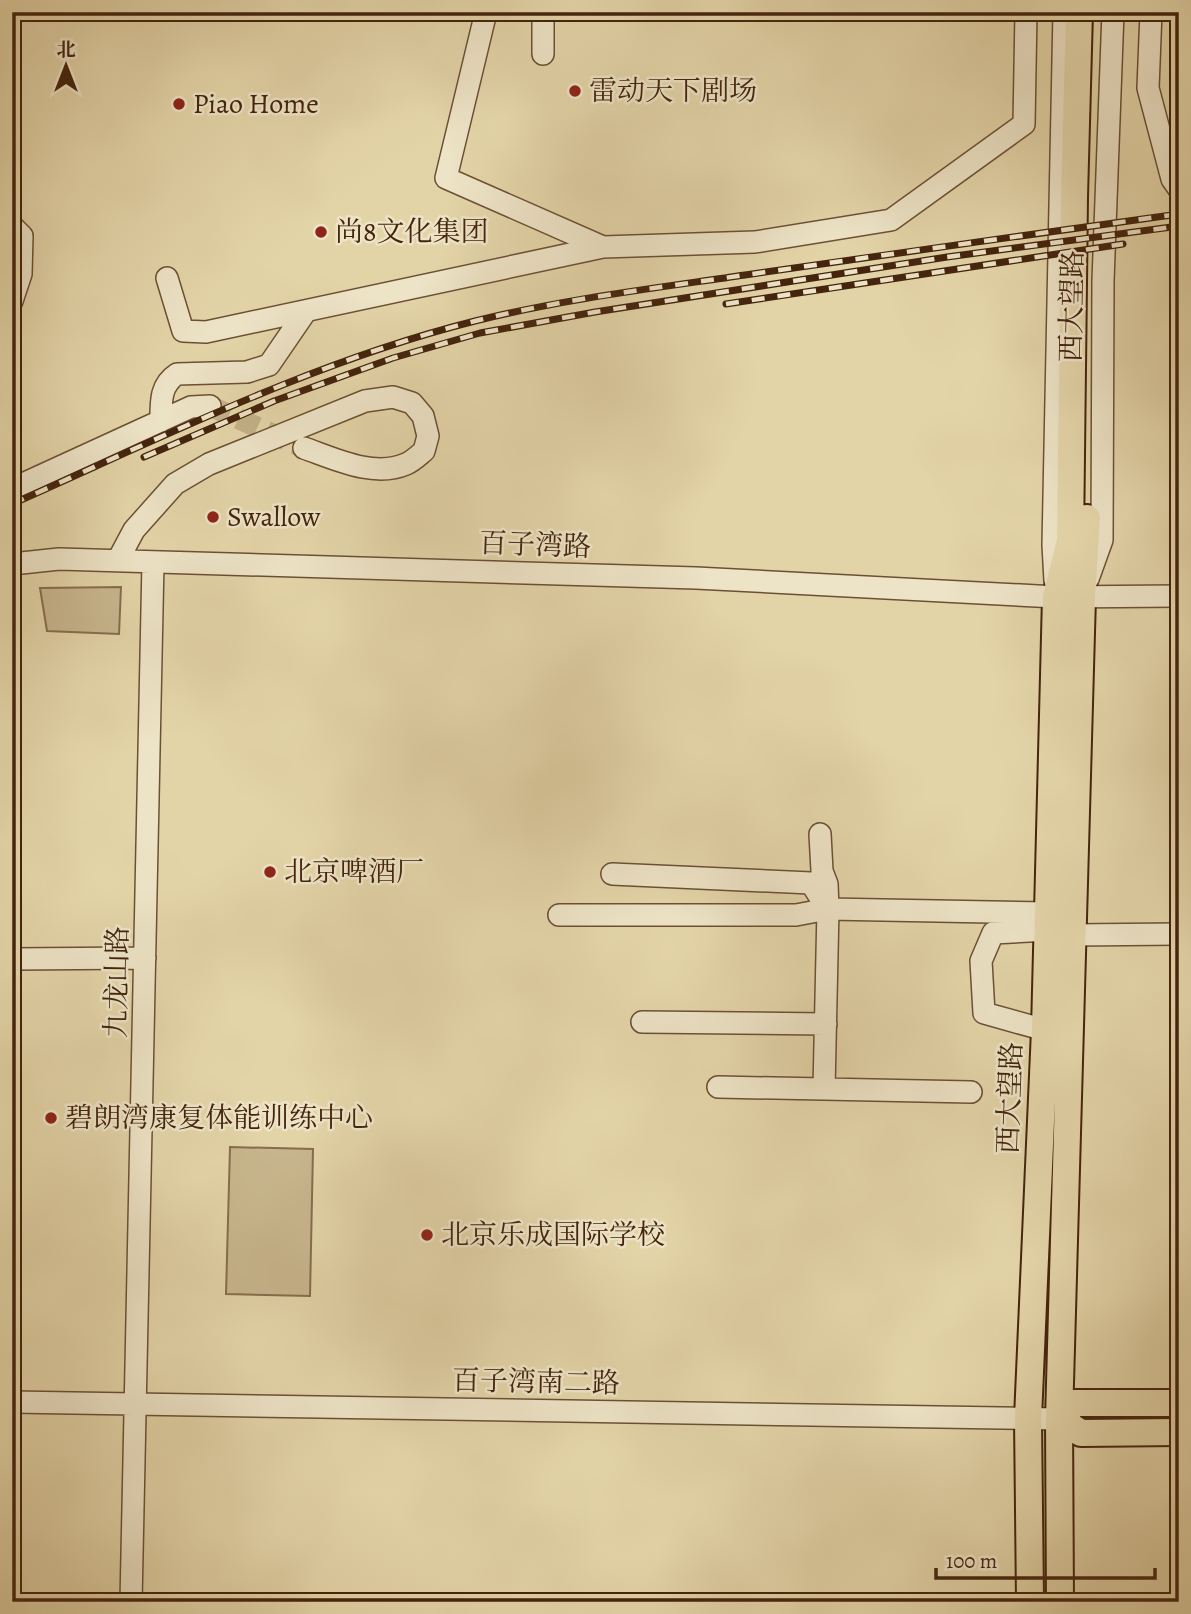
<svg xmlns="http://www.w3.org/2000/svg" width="1191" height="1614" font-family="Alegreya,'Noto Serif SC',serif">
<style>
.green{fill:#c8b68e;stroke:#866d4e;stroke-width:2}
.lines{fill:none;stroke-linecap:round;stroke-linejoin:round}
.minor-tunnel{stroke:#c3b189;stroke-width:21;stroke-dasharray:21 10;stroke-linecap:butt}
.minor-casing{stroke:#6c5034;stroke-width:24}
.major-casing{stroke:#44240d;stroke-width:30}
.minor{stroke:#ede3c6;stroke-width:21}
.major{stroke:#e3d4a8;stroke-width:26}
.rail-casing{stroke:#44240d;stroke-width:7}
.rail{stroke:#ede3c6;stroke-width:4.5;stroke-dasharray:13;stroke-linecap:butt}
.poi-dot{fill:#8f2418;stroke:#ede3c6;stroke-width:2.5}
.labels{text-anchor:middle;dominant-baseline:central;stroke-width:5;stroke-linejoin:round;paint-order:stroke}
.poi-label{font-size:28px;fill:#44240d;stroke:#ede3c6;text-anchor:start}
.street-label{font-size:28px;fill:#44240d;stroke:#ede3c6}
</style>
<rect width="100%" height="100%" fill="#e3d4a8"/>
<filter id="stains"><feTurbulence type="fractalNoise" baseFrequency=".00286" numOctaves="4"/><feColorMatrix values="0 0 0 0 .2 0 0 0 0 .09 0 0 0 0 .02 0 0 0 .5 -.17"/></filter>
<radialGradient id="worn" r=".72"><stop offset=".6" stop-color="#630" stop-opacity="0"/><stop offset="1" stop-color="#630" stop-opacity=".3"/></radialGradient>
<path class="green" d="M 121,587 L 119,634 L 47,631 L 40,588 Z
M 230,1147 L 313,1149 L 310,1296 L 226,1294 Z"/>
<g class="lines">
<path class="minor-tunnel" d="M 210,406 L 304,448"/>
<g class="minor-casing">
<path id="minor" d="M 486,12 L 446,178 L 603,247 L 755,242 L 891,220 L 1024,124 L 1026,12
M 543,12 L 543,54
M 1151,12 L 1148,88 L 1172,179 L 1179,189
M 12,226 L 22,236 L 21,274 L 12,301
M 167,278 L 183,331 L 206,332 L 603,247
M 161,421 C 161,402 160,385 177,374 L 247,372 L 269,365 L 306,311
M 12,489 L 191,407 L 210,406
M 118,560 L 134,530 L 175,484 L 209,464 L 365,401 L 393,397 L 412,403 L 423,416 L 428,436 L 424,451 C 419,455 413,461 406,464 C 374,478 335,459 304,448
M 12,564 L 59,559 L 696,578 L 1056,597 L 1179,596
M 1088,579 L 1102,540 L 1103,281 L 1113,12
M 1055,581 L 1053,545 L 1064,12
M 820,834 L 822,871 L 827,884 L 828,909 L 824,1089
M 612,874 L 811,883 L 825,905
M 559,915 L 796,915 L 828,909 L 1048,913
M 1073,935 L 1179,934
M 12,959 L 145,958
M 642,1022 L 826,1024
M 1045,1030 L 984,1013 L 981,961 L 993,933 L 1047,930
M 718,1087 L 971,1092
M 12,1402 L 1059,1419
M 131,1602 L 153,562"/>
</g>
<g class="major-casing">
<path id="major" d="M 1059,1419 L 1075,1403 L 1179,1403
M 1059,1419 L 1081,1433 L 1179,1432
M 1030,1602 L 1028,1418 L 1045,1030 L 1056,597 L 1070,541 L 1074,197 L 1079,12
M 1060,1602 L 1059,1419 L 1082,597 L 1087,518"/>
</g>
<use href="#minor" class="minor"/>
<use href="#major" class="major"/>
<g class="rail-casing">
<path id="rail" d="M 726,304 L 1123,244
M 144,457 L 274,401 L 393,358 L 480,333 L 595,312 L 947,257 L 1179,226
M 12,504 C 163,437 315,361 475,321 C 563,299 656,288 745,275 C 890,254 1034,234 1179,214"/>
</g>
<use href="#rail" class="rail"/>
</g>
<g class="poi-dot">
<circle cx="575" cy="91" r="7"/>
<circle cx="179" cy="104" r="7"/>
<circle cx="321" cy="232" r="7"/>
<circle cx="213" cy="517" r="7"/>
<circle cx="270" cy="872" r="7"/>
<circle cx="51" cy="1118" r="7"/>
<circle cx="427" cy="1235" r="7"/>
</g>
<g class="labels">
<g class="poi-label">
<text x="589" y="91">雷动天下剧场</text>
<text x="193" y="104">Piao Home</text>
<text x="335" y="232">尚8文化集团</text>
<text x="227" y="517">Swallow</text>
<text x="284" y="872">北京啤酒厂</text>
<text x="65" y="1118">碧朗湾康复体能训练中心</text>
<text x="441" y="1235">北京乐成国际学校</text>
</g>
<g class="street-label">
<text transform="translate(1072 306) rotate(-89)">西大望路</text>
<text transform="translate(535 545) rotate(2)">百子湾路</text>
<text transform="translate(117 982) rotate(-89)">九龙山路</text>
<text transform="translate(1010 1098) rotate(-88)">西大望路</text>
<text transform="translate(536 1382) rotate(1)">百子湾南二路</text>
</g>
</g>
<rect width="1191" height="1614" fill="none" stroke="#e3d4a8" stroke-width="42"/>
<rect x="14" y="14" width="1163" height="1586" fill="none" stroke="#44240d" stroke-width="3.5"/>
<rect x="21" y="21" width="1149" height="1572" fill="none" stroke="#44240d" stroke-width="2"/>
<g transform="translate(66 66)" stroke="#ede3c6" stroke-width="5" paint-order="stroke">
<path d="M0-5L12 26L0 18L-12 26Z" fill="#44240d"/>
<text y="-10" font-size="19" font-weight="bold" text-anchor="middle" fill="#44240d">北</text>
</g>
<path d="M936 1568v10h219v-10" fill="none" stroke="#44240d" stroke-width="3.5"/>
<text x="946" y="1568" font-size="21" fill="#44240d" stroke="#ede3c6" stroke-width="5" paint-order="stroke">100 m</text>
<rect width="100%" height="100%" filter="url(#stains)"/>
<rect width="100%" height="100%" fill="url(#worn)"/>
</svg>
